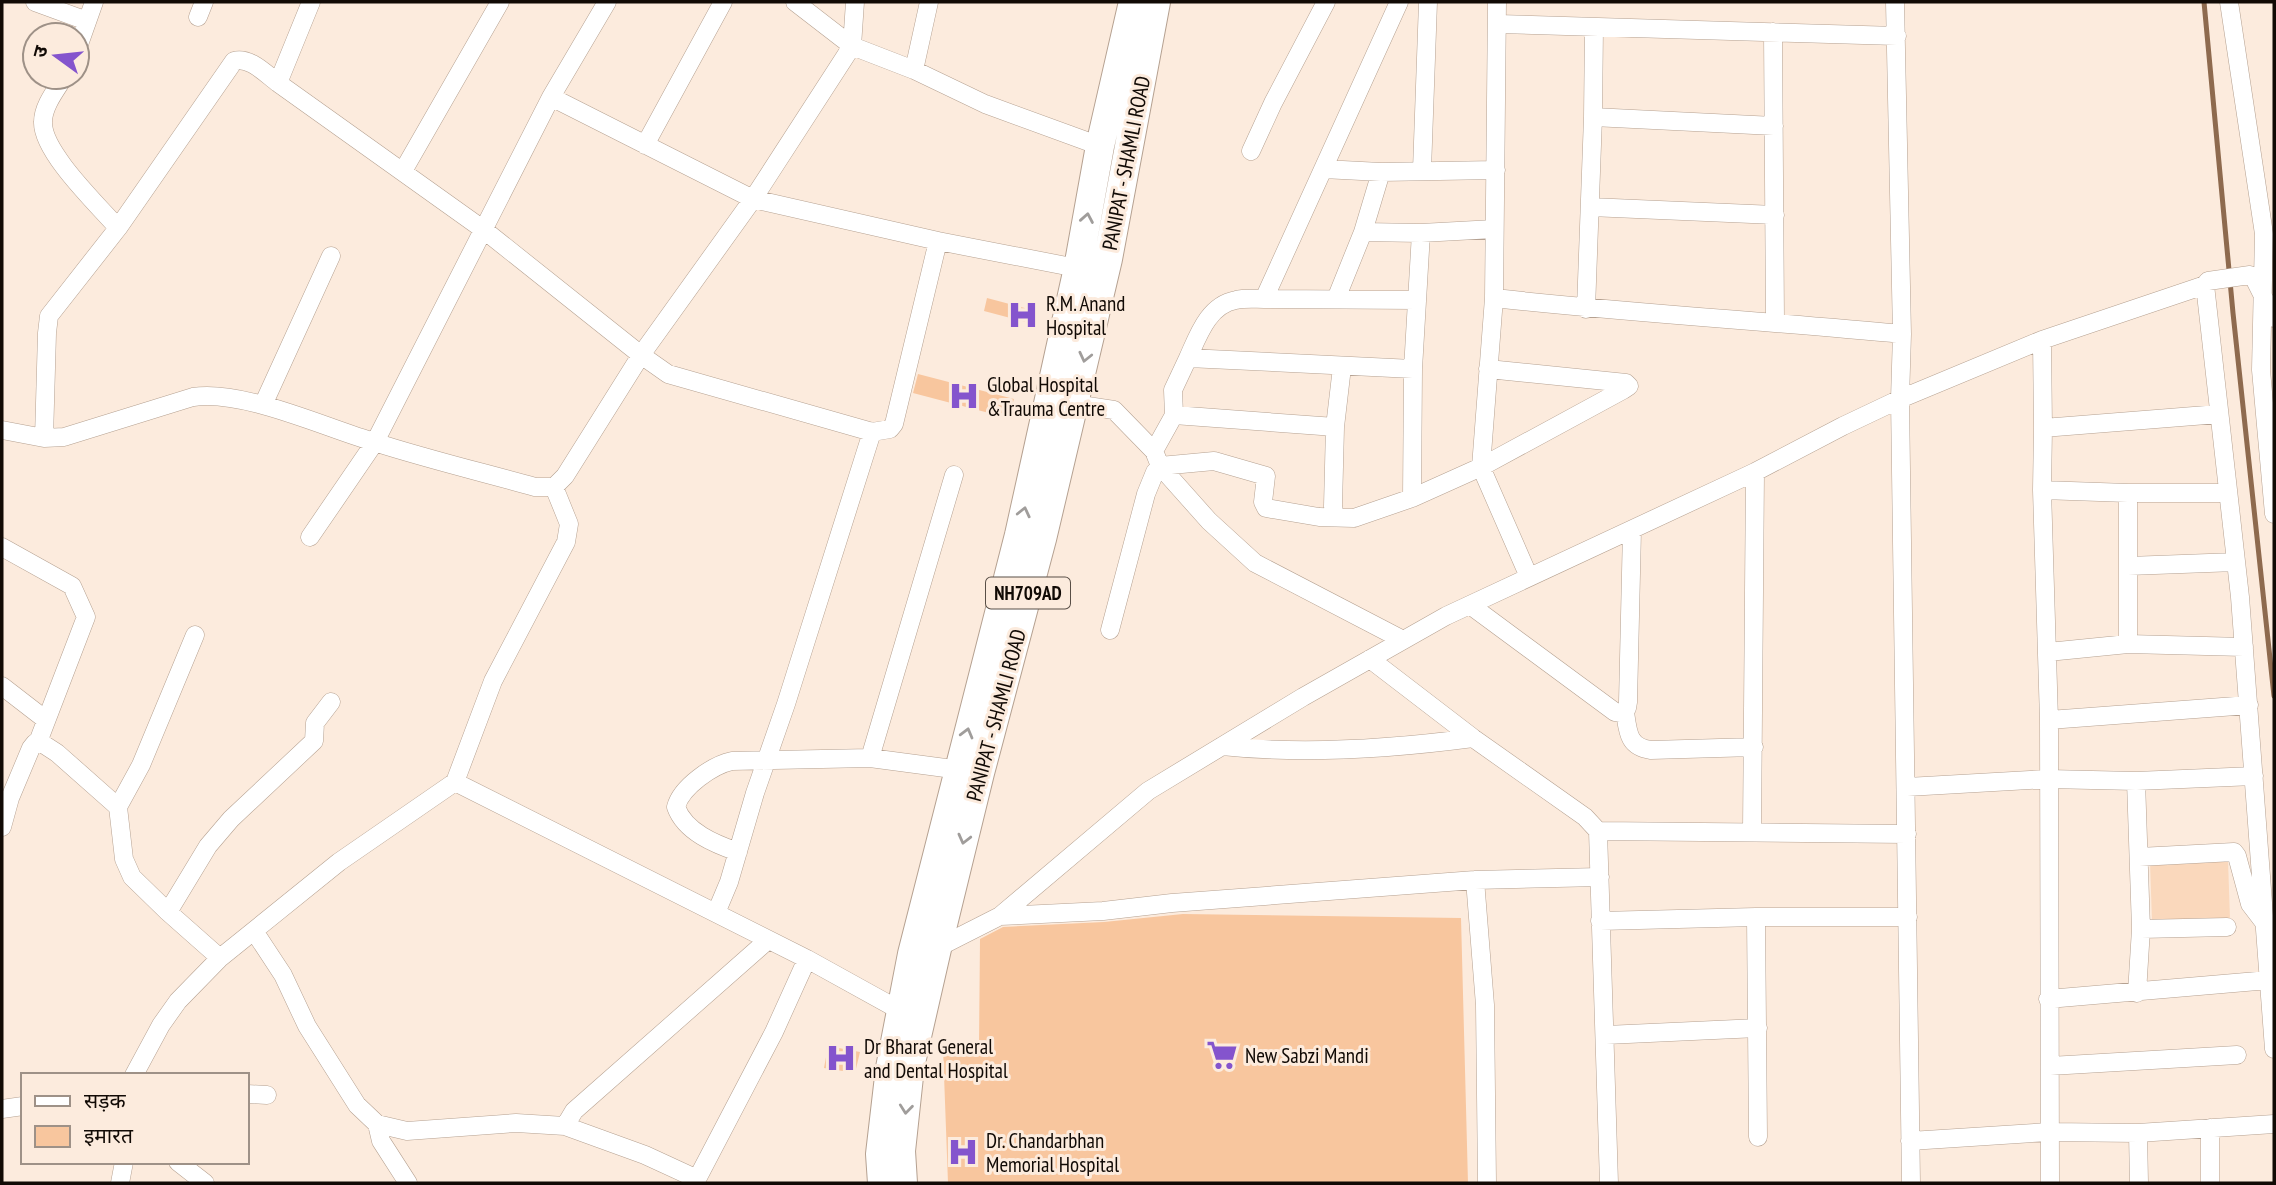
<svg xmlns="http://www.w3.org/2000/svg" width="2276" height="1185" font-family="'PT Sans Narrow','Noto Sans Devanagari',sans-serif">
<style>
.green{fill:#fad8bc}
.lines{fill:none;stroke-linecap:round;stroke-linejoin:round}
.stream{stroke:#8e6a4e;stroke-width:5}
.building{fill:#f8c69e}
.minor-casing{stroke:#b5a191;stroke-width:19}
.trunk-casing{stroke:#b5a191;stroke-width:30}
.minor{stroke:#fff;stroke-width:18}
.trunk{stroke:#fff;stroke-width:28}
.oneway{stroke:#a09d9b}
.labels{text-anchor:middle;dominant-baseline:central;stroke-width:6;stroke-linejoin:round;paint-order:stroke}
.shield{fill:#fcebdd;stroke:#584e46;stroke-width:2}
.shield-label{font-size:19px;font-weight:bold;fill:#110a05}
.street-label{font-size:21px;fill:#110a05;stroke:#fcebdd}
.poi-label{font-size:21px;fill:#110a05;stroke:#fcebdd;text-anchor:start}
</style>
<rect width="100%" height="100%" fill="#fcebdd"/>
<path class="green" d="M 2228,860 L 2230,919 L 2152,921 L 2150,862 Z"/>
<g class="lines">
<path class="stream" d="M 2204,2 L 2233,313 L 2274,696"/>
</g>
<path class="building" d="M 987,298 L 1036,311 L 1033,324 L 984,311 Z
M 918,374 L 1014,399 L 1008,418 L 913,393 Z
M 1183,914 L 1461,918 L 1468,1183 L 948,1183 L 943,1048 L 979,1046 L 980,939 L 1003,927 L 1104,922 Z
M 828,1046 L 860,1052 L 855,1073 L 824,1068 Z"/>
<g class="lines">
<g class="minor-casing">
<path id="minor" d="M 35,2 L 87,21
M 311,2 L 278,83 L 484,230 L 641,355 L 668,374 L 872,432 L 890,429 L 894,424 L 938,241
M 795,2 L 852,46 L 914,70 L 985,104 L 1100,146
M 1399,2 L 1264,299 L 1417,300
M 1497,2 L 1494,298 L 1481,467 L 1529,577
M 1895,2 L 1902,334 L 1900,399 L 1911,1183
M 2229,2 L 2264,234 L 2261,370 L 2274,514
M 198,17 L 204,2
M 1498,24 L 1897,36
M 1773,32 L 1775,322
M 77,50 L 94,2
M 914,70 L 929,2
M 551,97 L 753,199 L 938,241 L 1087,270
M 1593,117 L 1774,126
M 645,145 L 723,2
M 1251,151 L 1273,103 L 1326,2
M 1323,169 L 1381,172 L 1496,170
M 1422,170 L 1428,2
M 403,171 L 500,2
M 1590,207 L 1775,215
M 118,228 L 234,61 C 249,56 266,74 278,83
M 1363,232 L 1421,233 L 1494,229
M 2205,285 L 2240,597 L 2274,1049
M 1494,298 C 1629,313 1766,321 1902,334
M 1336,299 L 1363,232 L 1381,172
M 1586,309 L 1593,117 L 1594,27
M 2042,340 L 2043,428 L 2042,490 L 2049,720 L 2050,1183
M 1188,358 C 1198,336 1208,305 1236,300 C 1245,298 1255,299 1264,299
M 1074,404 L 1114,410 L 1154,451 L 1160,466 L 1209,521 L 1255,563 L 1403,640
M 263,405 L 331,256
M 1174,415 L 1335,427
M 2043,428 L 2219,414
M 2,430 L 44,438 L 64,437 L 193,397 C 242,389 326,428 374,442 C 427,459 481,472 535,487 L 554,487 L 565,476 L 641,355 L 753,199 L 852,46 L 855,2
M 44,438 L 47,333 L 49,316 L 118,228 C 98,205 42,152 43,122 C 43,106 56,90 64,77
M 1154,451 L 1174,415 L 1173,390 L 1188,358 L 1413,369
M 2042,490 L 2128,493 L 2228,493
M 1412,498 L 1413,369 L 1421,233
M 1335,517 L 1333,506 L 1335,427 L 1342,367
M 310,537 L 375,442 L 551,97 L 607,2
M 2,547 L 72,586 L 86,617 L 38,742
M 2128,566 L 2236,562
M 1470,605 L 1615,712 L 1623,713 L 1627,708 L 1628,702 L 1632,530
M 1110,630 L 1146,494 L 1155,472 L 1160,466 L 1214,461 L 1266,476 L 1263,502 L 1266,508 L 1319,517 L 1354,518 L 1412,498 L 1481,467 L 1623,390 L 1629,386 L 1626,383 L 1488,369
M 2128,644 L 2128,493
M 2048,652 L 2128,644 L 2244,647
M 1370,659 L 1473,738 L 1585,817 L 1598,831 L 1609,1183
M 2,686 L 46,720
M 1625,712 C 1628,732 1628,747 1651,750 L 1754,747
M 2049,720 L 2249,705
M 1222,746 C 1305,755 1390,749 1473,738
M 870,758 L 954,475
M 2136,781 L 2141,929 L 2137,993
M 455,782 L 807,959 L 901,1011
M 1907,787 L 2048,779 L 2136,781 L 2254,776
M 118,807 L 141,765 L 195,635
M 2,827 L 10,798 L 31,748 L 35,743 L 40,742 L 57,753 L 118,807 L 124,859 L 132,877 L 168,912 L 220,958
M 1598,831 L 1907,834
M 1752,831 L 1755,472
M 738,852 C 715,844 685,832 676,807 C 681,787 713,765 732,761 L 870,758 L 968,771
M 2139,857 L 2234,852 L 2237,856 L 2250,904 L 2263,921
M 1475,880 L 1485,1005 L 1487,1183
M 168,912 L 208,846 L 231,819 L 314,741 L 315,723 L 331,702
M 716,913 L 729,882 L 755,793 L 786,704 L 872,432
M 1000,916 L 1103,911 L 1172,903 L 1475,880 L 1600,877
M 1756,917 L 1758,1137
M 1600,921 L 1756,917 L 1908,917
M 2141,929 L 2227,927
M 254,931 L 283,975 L 307,1026 L 357,1105 L 377,1124 L 407,1131 L 516,1123 L 565,1126 L 645,1155 L 697,1179
M 933,950 L 1000,916 L 1148,791 L 1303,697 L 1446,616 L 1755,472 L 1843,426 L 1900,399 L 2042,340 L 2205,285 L 2208,281 L 2250,275 L 2255,280 L 2274,318
M 2048,999 L 2269,980
M 1606,1035 L 1758,1028
M 2050,1066 L 2237,1055
M 134,1075 L 161,1025 L 178,1001 L 220,958 L 339,862 L 455,782 L 493,681 L 566,542 L 569,524 L 554,487
M 247,1094 L 267,1095
M 2,1109 L 23,1106
M 377,1124 L 381,1141 L 408,1183
M 565,1126 L 574,1111 L 768,940
M 2138,1133 L 2139,1183
M 1910,1141 L 2049,1132 L 2138,1133 L 2274,1124
M 178,1162 L 205,1183
M 120,1183 L 124,1162
M 695,1183 L 774,1032 L 807,959
M 2210,1183 L 2210,1128"/>
</g>
<g class="trunk-casing">
<path id="trunk" d="M 882,1183 L 880,1154 L 890,1068 L 912,954 L 1019,535 L 1078,268 L 1100,146 L 1133,2
M 903,1183 L 901,1151 L 910,1067 L 937,949 L 980,773 L 1042,539 L 1108,259 L 1156,2"/>
</g>
<use href="#minor" class="minor"/>
<use href="#trunk" class="trunk"/>
</g>
<defs><path id="oneway-chevron" d="M-2-3.5L2.5 0L-2 3.5" fill="none" stroke-width="1.6" stroke-linecap="round" stroke-linejoin="round" transform="scale(1.75)"/></defs>
<g class="oneway">
<use href="#oneway-chevron" transform="translate(1087 218) rotate(-80)"/>
<use href="#oneway-chevron" transform="translate(1085 357) rotate(103)"/>
<use href="#oneway-chevron" transform="translate(1024 512) rotate(-77)"/>
<use href="#oneway-chevron" transform="translate(967 733) rotate(-75)"/>
<use href="#oneway-chevron" transform="translate(964 839) rotate(104)"/>
<use href="#oneway-chevron" transform="translate(906 1109) rotate(96)"/>
</g>
<defs>
<g id="hospital-bare" transform="scale(2.415)"><path d="M-5-5h3v3.5h4V-5h3V5h-3V1.5h-4V5h-3Z" fill="#8454cd" stroke="#fcebdd" stroke-width="2.5" paint-order="stroke"/></g>
<g id="supermarket-bare" transform="scale(2.415)"><path d="M-6-5.5h2.5l.6 2H6L4.5 2H-2.5L-4.4-4H-6ZM-1.5 3.2a1.3 1.3 0 1 0 .1 0ZM3 3.2a1.3 1.3 0 1 0 .1 0Z" fill="#8454cd" stroke="#fcebdd" stroke-width="2.5" paint-order="stroke"/></g>
</defs>
<g fill-rule="evenodd">
<use href="#hospital-bare" x="1023" y="315"/>
<use href="#hospital-bare" x="964" y="396"/>
<use href="#supermarket-bare" x="1222" y="1055"/>
<use href="#hospital-bare" x="841" y="1058"/>
<use href="#hospital-bare" x="963" y="1152"/>
</g>
<g class="labels">
<rect class="shield" x="986" y="577.5" width="84" height="31" rx="5"/>
<g class="shield-label">
<text x="1028" y="593">NH709AD</text>
</g>
<g class="street-label">
<text transform="translate(1126 163) rotate(-79)">PANIPAT - SHAMLI ROAD</text>
<text transform="translate(996 715) rotate(-75)">PANIPAT - SHAMLI ROAD</text>
</g>
<g class="poi-label">
<text x="1046" y="303">R.M. Anand<tspan x="1046" dy="24">Hospital</tspan></text>
<text x="987" y="384">Global Hospital<tspan x="987" dy="24">&amp;Trauma Centre</tspan></text>
<text x="864" y="1046">Dr Bharat General<tspan x="864" dy="24">and Dental Hospital</tspan></text>
<text x="1245" y="1055">New Sabzi Mandi</text>
<text x="986" y="1140">Dr. Chandarbhan<tspan x="986" dy="24">Memorial Hospital</tspan></text>
</g>
</g>
<rect width="2276" height="1185" fill="none" stroke="#110a05" stroke-width="7"/>
<rect x="21" y="1073" width="228" height="91" fill="#fcebdd" stroke="#9e9187" stroke-width="2"/>
<rect x="35" y="1096" width="35" height="10" fill="#ffffff" stroke="#9e9187" stroke-width="2"/>
<text x="84" y="1108" font-size="21" fill="#110a05">सड़क</text>
<rect x="35" y="1126" width="35" height="21" fill="#f8c69e" stroke="#9e9187" stroke-width="2"/>
<text x="84" y="1143" font-size="21" fill="#110a05">इमारत</text>
<g transform="translate(56 56) rotate(285)"><circle r="33" fill="#fcebdd" stroke="#9e9187" stroke-width="2"/>
<path d="M0-5L12 26L0 18L-12 26Z" fill="#8454cd"/>
<text y="-10" font-size="19" font-weight="bold" text-anchor="middle" fill="#110a05">उ</text>
</g>
</svg>
